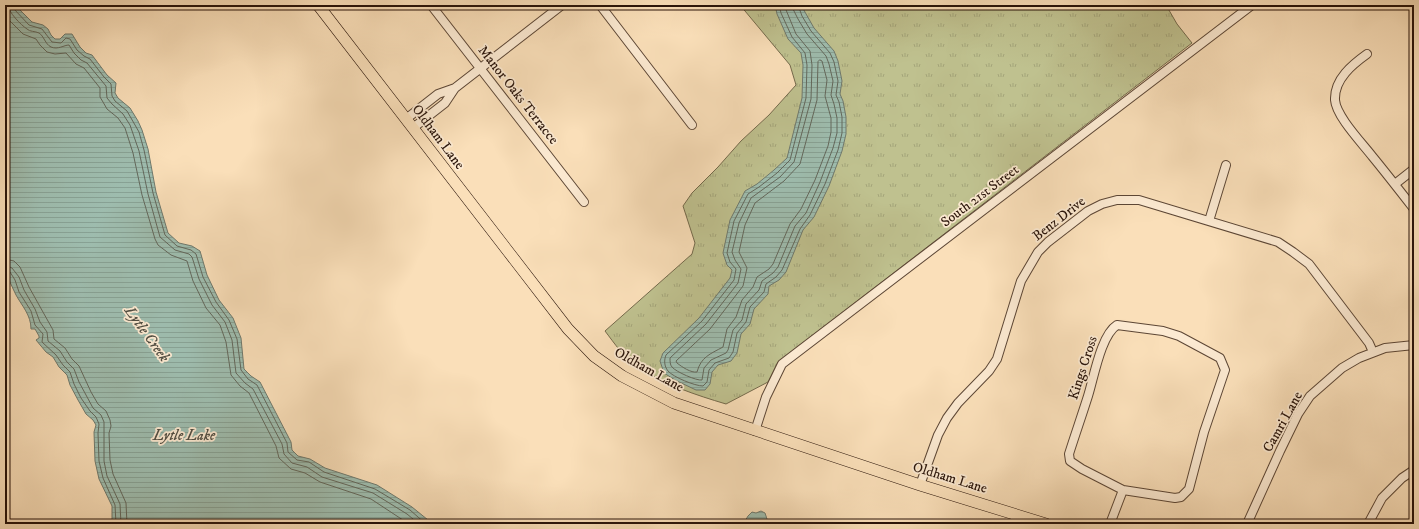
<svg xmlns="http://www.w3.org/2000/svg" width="1419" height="529" font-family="'IM FELL DW Pica',serif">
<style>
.grass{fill:url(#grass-tufts);stroke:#746a4c}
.water{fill:url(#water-rules);stroke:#6f796d}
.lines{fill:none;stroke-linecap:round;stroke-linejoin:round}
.shore{stroke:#63685c;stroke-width:1}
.minor-casing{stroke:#5c4635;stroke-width:10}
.major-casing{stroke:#281309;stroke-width:12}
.minor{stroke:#fcead2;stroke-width:8}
.major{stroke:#fadfb9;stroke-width:11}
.labels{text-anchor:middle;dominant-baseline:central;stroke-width:3.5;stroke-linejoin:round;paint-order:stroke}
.street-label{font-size:14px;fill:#281309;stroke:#fcead2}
.water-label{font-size:15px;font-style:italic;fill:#514e43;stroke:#fcead2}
</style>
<defs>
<pattern id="grass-tufts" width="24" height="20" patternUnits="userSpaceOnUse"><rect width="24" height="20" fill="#bfc18f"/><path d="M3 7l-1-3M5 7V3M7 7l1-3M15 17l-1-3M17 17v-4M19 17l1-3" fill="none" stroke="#a4a57a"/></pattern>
<pattern id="water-rules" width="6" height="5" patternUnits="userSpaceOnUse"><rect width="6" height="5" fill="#9ebdaf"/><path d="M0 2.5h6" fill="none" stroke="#88a295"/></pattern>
</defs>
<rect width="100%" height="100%" fill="#fadfb9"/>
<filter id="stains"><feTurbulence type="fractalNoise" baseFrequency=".005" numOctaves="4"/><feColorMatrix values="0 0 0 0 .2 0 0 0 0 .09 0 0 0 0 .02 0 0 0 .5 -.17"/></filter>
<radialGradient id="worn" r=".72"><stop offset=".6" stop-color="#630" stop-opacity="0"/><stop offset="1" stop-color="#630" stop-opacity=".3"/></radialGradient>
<path class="grass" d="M 740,5 L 1166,5 L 1177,24 L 1192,43 L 778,362 L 768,382 L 726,404 C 696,395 665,385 638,367 C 624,358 615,344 605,331 L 692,254 L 695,243 L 683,206 L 692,193 L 718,167 L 741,141 L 769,115 L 796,85 L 790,65 Z"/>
<path class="water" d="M 5,5 L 15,5 L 32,22 L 43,25 L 48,29 L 51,35 L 55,39 L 60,39 L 65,34 L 72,34 L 80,47 L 86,53 L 92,55 L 107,75 L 116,83 L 115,93 L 118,98 L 130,108 L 138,121 L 142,130 L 148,149 L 156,192 L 168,233 L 179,243 L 192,246 L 200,251 L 207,275 L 219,300 L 233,318 L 241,338 L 244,369 L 251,376 L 260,382 L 291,442 L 292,450 L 298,456 L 310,459 L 325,468 L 377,485 L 412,507 L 433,524 L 112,524 L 112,506 L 99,479 L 95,461 L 94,432 L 96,425 L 93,420 L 86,414 L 78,400 L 70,385 L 67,375 L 59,367 L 53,357 L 46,352 L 36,340 L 39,338 L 39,336 L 35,329 L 31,329 C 31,315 22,306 16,295 C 12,287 9,279 5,272 Z
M 775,5 L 801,5 L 814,28 L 834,51 L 838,61 L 842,81 L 840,94 L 843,101 L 846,117 L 846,134 L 842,151 L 829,186 L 814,217 L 803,230 L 786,272 L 779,280 L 769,286 L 768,294 L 754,309 L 750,324 L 741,334 L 737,353 L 731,361 L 718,365 L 712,372 L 710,384 L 705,390 L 696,390 L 675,380 L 664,373 L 660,361 L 663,353 L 699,318 L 730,278 L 732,270 L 727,265 L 723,253 L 730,220 L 745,191 L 757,184 L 774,170 L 787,158 L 802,98 L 803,65 L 801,53 L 788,39 L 777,14 Z
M 761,511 L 765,513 L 768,522 L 771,524 L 746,524 L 745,521 L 748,516 L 752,512 L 756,513 Z"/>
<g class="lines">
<path class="shore" d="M 8,5 C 8,12 21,25 27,29 C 30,32 35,31 39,33 C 44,36 45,44 51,47 C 58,50 64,45 69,45 L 74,53 L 81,60 L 87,63 L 106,86 L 107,98 L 112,104 L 123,114 L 130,125 L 139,151 L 148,194 L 160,237 L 175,250 L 189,254 L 192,257 L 199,279 L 212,305 L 225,322 L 232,340 L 236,373 L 245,383 L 253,389 L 282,444 L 284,454 L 292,463 L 307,467 L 322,477 L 373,493 L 407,514 L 419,524
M 13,5 L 14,9 L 29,25 L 42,29 L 52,42 L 61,43 L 66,38 L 70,39 L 77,50 L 84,56 L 90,59 L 104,77 L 111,84 L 112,96 L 115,101 L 127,111 L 139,132 L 144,150 L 153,193 L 165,235 L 177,246 L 191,250 L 196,254 L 203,277 L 216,302 L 229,320 L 237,339 L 241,370 L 248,379 L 257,385 L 287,443 L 288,452 L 297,460 L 309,462 L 324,472 L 375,489 L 410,510 L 426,524
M 779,5 L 781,13 L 792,37 L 805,53 L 807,65 L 806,98 L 790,160 L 777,173 L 759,187 L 748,194 L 734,221 L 727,253 L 730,262 L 736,269 L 734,280 L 702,321 L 666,355 C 664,360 664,366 668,371 C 673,377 695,386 703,386 L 707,382 L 709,370 L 715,363 L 729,358 L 733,352 L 737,333 L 746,322 L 750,307 L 764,292 L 766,284 L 776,277 L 782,270 L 800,229 L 810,215 L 825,184 L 838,150 L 842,133 L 842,117 L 839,102 L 836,95 L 838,81 L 834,62 L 830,53 L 811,31 L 802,16 L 798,5
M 784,5 L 796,34 L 810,51 L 812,65 L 811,99 L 794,162 L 780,177 L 751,198 L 739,223 L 732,252 L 735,260 L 741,269 L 738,283 L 706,324 L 670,358 C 670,361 670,365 672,367 C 676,372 697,381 702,380 L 704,368 L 711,360 L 726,353 L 728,350 L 733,330 L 742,320 L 746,304 L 759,290 L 762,281 L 773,273 L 778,267 L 795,226 L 806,213 L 820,182 L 833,148 L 837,133 L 837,118 L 834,104 L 831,95 L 833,81 L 829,64 L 826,56 L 807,34 L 798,19 L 793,9 L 793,5
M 5,16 L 23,34 L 36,39 L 40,45 L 47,52 L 55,54 L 66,53 L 76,64 L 84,68 L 100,88 L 100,97 L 103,102 L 107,109 L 118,118 L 125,128 L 133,153 L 142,195 L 155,239 L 158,245 L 171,255 L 187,261 L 193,281 L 206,308 L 220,325 L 226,342 L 231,375 L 240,386 L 249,393 L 276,446 L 279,458 L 291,469 L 305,473 L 320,482 L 371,499 L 409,524
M 820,60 L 822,61 L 827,80 L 825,96 L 831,118 L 831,132 L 828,146 L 815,180 L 801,209 L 790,224 L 773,264 L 769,269 L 757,277 L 753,287 L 742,300 L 736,317 L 727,329 L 723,347 C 710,354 701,357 697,372 C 691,373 682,367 677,363 L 676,361 L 710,329 L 743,286 L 747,268 L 739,252 L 745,225 L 755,203 L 784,181 L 800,164 L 817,100 L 818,62 Z
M 5,259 L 14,261 L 20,267 L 29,287 L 53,330 L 54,339 L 65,348 L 72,359 L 79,366 L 91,392 L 98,404 L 106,411 L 110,420 L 111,426 L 109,433 L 110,460 L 113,474 L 126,503 L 127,524
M 5,265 L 12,268 L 19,277 L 24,290 L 35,309 L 40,322 L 47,332 L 48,341 L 60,351 L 67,362 L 74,369 L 79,382 L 93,408 L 101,415 L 104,422 L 104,461 L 107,476 L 120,504 L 121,524
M 5,270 L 10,272 L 15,280 L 19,292 L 31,311 L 35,325 L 43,334 L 42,342 L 56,355 L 63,365 L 70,372 L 74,384 L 81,398 L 90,411 L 96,417 L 99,424 L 98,433 L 99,461 L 103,478 L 115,505 L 116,524"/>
<g class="minor-casing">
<path id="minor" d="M 431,5 L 584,202
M 600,5 L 692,125
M 1367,54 C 1353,64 1334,79 1335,100 C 1336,116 1362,143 1372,156 C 1386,173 1400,191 1414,209
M 406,119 L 438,94 L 455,88
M 413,128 L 445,103 L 455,88 L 562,5
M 1395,184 L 1414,169
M 1209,221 L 1226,165
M 1117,325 L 1163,331 L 1179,336 L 1220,358 L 1225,370 L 1204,432 L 1189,489 L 1181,497 L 1175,498 L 1123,490 L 1082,469 L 1070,461 L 1069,454 C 1075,435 1082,415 1088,396 C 1094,377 1101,335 1117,325 Z
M 755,431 L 766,397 L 782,364 L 1252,5
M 920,485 L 938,435 L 947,418 L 958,403 L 989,371 L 997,359 L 1021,281 L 1038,252 L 1048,242 L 1088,211 L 1102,204 L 1117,200 L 1139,200 L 1278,242 L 1293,252 L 1309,264 L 1369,343 L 1373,352
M 1110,524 L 1123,490
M 1247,524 L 1280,451 L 1298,414 L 1310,396 L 1342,368 L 1359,358 L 1385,348 L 1414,345
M 1368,524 L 1382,498 L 1402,478 L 1414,470"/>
</g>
<g class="major-casing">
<path id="major" d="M 318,5 L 568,329 L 594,356 L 622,376 L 674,403 L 920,485 L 1046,524"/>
</g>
<use href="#minor" class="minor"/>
<use href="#major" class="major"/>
</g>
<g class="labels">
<g class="street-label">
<text transform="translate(518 95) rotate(52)">Manor Oaks Terracce</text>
<text transform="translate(438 137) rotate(53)">Oldham Lane</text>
<text transform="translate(980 196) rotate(-37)">South 21st Street</text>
<text transform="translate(1059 219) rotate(-38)">Benz Drive</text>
<text transform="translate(1083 368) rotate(-72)">Kings Cross</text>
<text transform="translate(649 370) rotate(29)">Oldham Lane</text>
<text transform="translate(1283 422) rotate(-61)">Camri Lane</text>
<text transform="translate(950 478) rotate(17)">Oldham Lane</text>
</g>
<g class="water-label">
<text transform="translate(147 334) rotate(54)">Lytle Creek</text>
<text x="184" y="435">Lytle Lake</text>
</g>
</g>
<rect width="1419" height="529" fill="none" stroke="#fadfb9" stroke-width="20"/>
<rect x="6" y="6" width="1407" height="517" fill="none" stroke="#281309" stroke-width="2"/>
<rect x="10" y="10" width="1399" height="509" fill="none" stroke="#281309"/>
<rect width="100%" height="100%" filter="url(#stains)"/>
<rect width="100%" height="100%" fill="url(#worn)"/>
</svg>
